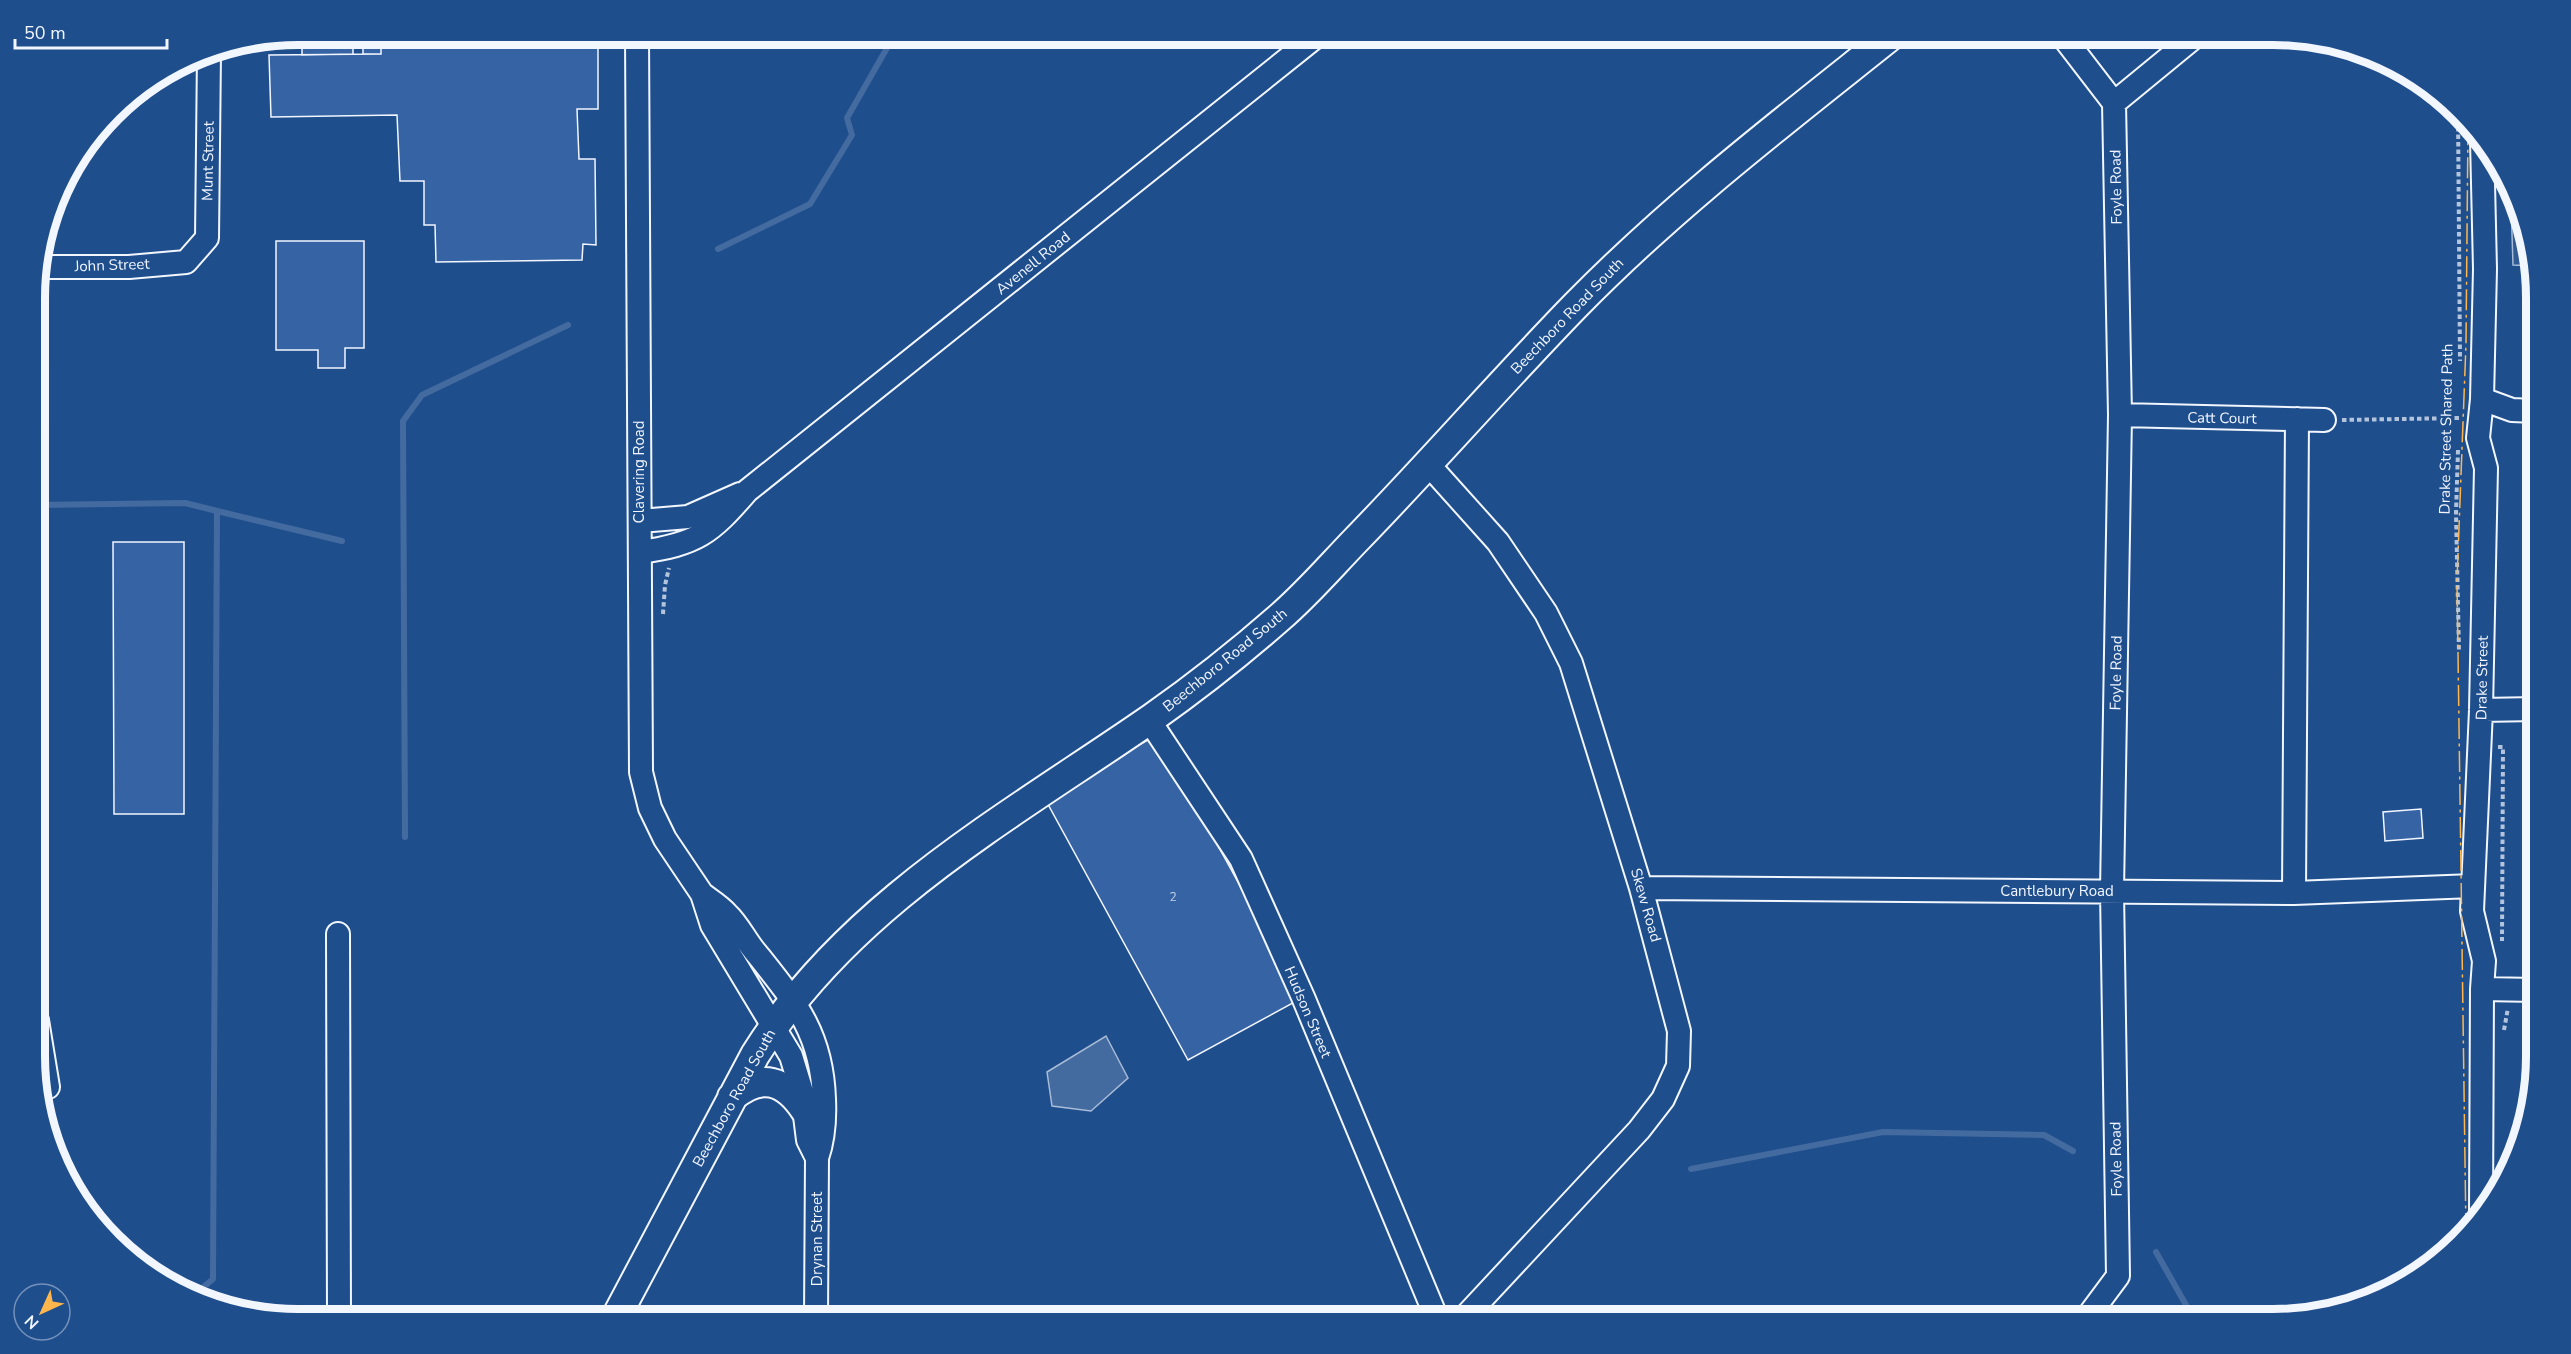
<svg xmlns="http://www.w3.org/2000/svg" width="2571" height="1354" font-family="'Nunito Sans',sans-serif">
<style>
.built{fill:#305b95;stroke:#a8bbd7;stroke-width:1.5}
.water{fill:#446ba0;stroke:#a8bbd7;stroke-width:1.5}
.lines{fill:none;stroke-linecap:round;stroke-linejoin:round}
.stream{stroke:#446ba0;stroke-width:6}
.building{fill:#3563a3;stroke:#f2f6ff;stroke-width:1.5}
.minor-casing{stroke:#f2f6ff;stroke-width:26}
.major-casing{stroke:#f2f6ff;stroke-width:32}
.path{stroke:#b3c4dc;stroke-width:4;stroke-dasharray:4.5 3;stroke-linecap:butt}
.minor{stroke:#1f4e8c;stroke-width:22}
.major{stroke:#1f4e8c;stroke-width:28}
.power{stroke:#ffb74d;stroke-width:1.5;stroke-dasharray:21 4.5 3 4.5;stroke-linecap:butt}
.labels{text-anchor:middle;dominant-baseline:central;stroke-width:4.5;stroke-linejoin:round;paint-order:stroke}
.number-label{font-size:12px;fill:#c3d1e8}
.street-label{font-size:15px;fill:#f2f6ff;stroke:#1f4e8c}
.rim{fill:none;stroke:#f2f6ff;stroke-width:8}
</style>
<rect width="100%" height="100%" fill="#1f4e8c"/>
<path class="built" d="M 2511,203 L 2534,264 L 2534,266 L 2513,265 Z"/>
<path class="water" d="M 1106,1036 L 1128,1078 L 1091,1111 L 1052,1106 L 1047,1072 Z"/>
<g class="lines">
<path class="stream" d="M 718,249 L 810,204 L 852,135 L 847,118 L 895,34
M 36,505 L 185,503 L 217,511
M 405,837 L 403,421 L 422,395 L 568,325
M 1691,1169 L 1883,1132 L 2044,1135 L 2073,1151
M 2156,1252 L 2194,1319
M 194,1295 L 213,1279 L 217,511 L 342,541"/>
</g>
<path class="building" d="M 302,34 L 353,34 L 353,54 L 302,55 Z
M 363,34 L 381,34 L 381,54 L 363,54 Z
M 381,34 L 446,34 L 446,44 L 498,44 L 500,34 L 598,34 L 598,109 L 577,109 L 579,159 L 595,159 L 596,245 L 583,244 L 582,260 L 436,262 L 435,225 L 424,225 L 424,181 L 400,181 L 397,115 L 271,117 L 269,55 L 381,54 Z
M 276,241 L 364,241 L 364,348 L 345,348 L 345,368 L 318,368 L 318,350 L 276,350 Z
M 113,542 L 184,542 L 184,814 L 114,814 Z
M 1157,735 L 1302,998 L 1188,1060 L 1044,797 Z
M 2421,809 L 2423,838 L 2385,841 L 2383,812 Z"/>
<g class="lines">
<g class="minor-casing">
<path id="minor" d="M 637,34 L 641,772 L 650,808 L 665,839 L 702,894 L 712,925 L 791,1056 L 802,1092 L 808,1140 L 817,1158
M 2061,34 L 2114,103 L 2120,415 L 2112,891 L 2118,1276 L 2086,1319
M 2114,103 L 2198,34
M 39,267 L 129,267 L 186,262 L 207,238 L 209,52
M 2482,399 L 2512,410 L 2535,411
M 2120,415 L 2324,420
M 1428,464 L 1498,542 L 1546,613 L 1571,663 L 1641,888 L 1679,1031 L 1678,1066 L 1663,1099 L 1639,1130 L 1463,1319
M 640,521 L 688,517 L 740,494
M 640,552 C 697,544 710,534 747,491 L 1319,34
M 2481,710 L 2536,709
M 1149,720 L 1241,859 L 1303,997 L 1437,1319
M 1641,888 L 2294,893 L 2473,886
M 2294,893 L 2297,419
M 702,894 C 710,900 720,906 727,914 C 739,925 746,942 757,954 C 796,1003 822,1034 824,1099 C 825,1120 824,1138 817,1158 L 816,1319
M 338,934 L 339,1319
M 2482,989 L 2536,990
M 37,1020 L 48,1087
M 2481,1216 L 2482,989 L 2484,961 L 2472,911 L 2481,710 L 2486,468 L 2478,438 L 2482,399 L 2485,269 L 2482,140"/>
</g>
<g class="major-casing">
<path id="major" d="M 732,1097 C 761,1072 785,1080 805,1110
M 615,1319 L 755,1055 C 849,904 1009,817 1152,718 C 1196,687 1238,654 1279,618 C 1306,595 1330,567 1355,541 C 1430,464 1501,382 1576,305 C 1674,205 1784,121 1893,34"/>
</g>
<path class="path" d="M 2458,112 L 2460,361
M 2342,420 L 2459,418
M 2458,450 L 2456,513 L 2459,652
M 663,614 L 665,585 L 669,568
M 2498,747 L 2503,747 L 2502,941
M 2504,1030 L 2508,1008"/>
<use href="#minor" class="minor"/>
<use href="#major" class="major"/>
<path class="power" d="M 2466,1234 L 2457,580 L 2466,344 L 2468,124"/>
</g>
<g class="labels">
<g class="number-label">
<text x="1173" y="897">2</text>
</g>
<g class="street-label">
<text transform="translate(208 161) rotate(-89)">Munt Street</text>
<text transform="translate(2116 187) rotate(-91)">Foyle Road</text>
<text transform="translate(1033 263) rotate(-39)">Avenell Road</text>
<text transform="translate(112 265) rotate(-2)">John Street</text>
<text transform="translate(1567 316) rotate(-46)">Beechboro Road South</text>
<text transform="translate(2222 418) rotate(1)">Catt Court</text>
<text transform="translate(2446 429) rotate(-89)">Drake Street Shared Path</text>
<text transform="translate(639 472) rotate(-90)">Clavering Road</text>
<text transform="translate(1225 660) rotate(-39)">Beechboro Road South</text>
<text transform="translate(2116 673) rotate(-89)">Foyle Road</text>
<text transform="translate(2482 678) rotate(-89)">Drake Street</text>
<text x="2057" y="891">Cantlebury Road</text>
<text transform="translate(1646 905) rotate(74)">Skew Road</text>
<text transform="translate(1308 1012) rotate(67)">Hudson Street</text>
<text transform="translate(734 1098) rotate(-61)">Beechboro Road South</text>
<text transform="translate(2116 1159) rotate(-91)">Foyle Road</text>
<text transform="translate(817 1239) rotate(-90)">Drynan Street</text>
</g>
</g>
<path d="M0 0H2571V1354H0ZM298 45H2273A253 253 0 0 1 2526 298V1056A253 253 0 0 1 2273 1309H298A253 253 0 0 1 45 1056V298A253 253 0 0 1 298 45Z" fill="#1f4e8c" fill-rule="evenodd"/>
<path class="rim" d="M298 45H2273A253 253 0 0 1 2526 298V1056A253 253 0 0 1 2273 1309H298A253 253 0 0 1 45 1056V298A253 253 0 0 1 298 45Z"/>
<g transform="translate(42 1312) rotate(225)"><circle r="28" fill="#1f4e8c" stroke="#7391ba" stroke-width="1.5"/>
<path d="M0-4.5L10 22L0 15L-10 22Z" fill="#ffb74d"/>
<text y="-9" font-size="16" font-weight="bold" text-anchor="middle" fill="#f2f6ff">N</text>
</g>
<path d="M15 39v9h152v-9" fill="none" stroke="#f2f6ff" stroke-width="3"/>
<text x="24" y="39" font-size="18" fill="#f2f6ff" stroke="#1f4e8c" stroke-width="4.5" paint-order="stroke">50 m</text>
</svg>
